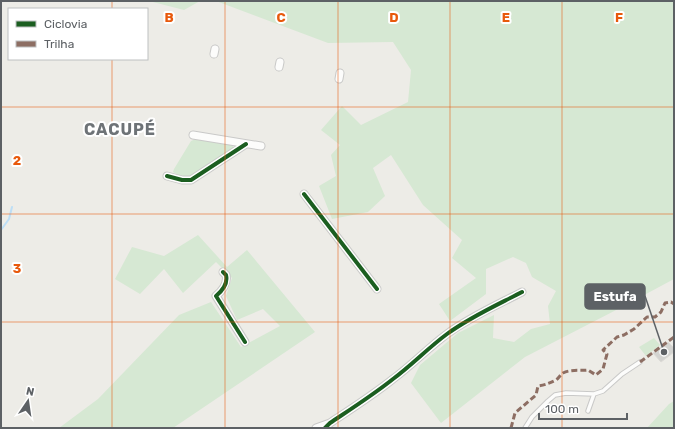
<svg xmlns="http://www.w3.org/2000/svg" width="675" height="429" font-family="Rubik,sans-serif">
<style>
.green{fill:#d6e8d3}
.lines{fill:none;stroke-linecap:round;stroke-linejoin:round}
.stream{stroke:#bddef6;stroke-width:2}
.building{fill:#d3d3d0;stroke:#dcdad6}
.service-casing{stroke:#c9c9c8;stroke-width:5.5}
.minor-casing{stroke:#c9c9c8;stroke-width:9}
.service{stroke:#fcfcfb;stroke-width:3.5}
.minor{stroke:#fcfcfb;stroke-width:7}
.quiet{stroke:#8d6e63;stroke-width:3;stroke-dasharray:6 3;stroke-linecap:butt}
.cycleway-casing{stroke:#fff;stroke-width:6}
.cycleway{stroke:#1b5e20;stroke-width:4}
.grid{fill:none;stroke:#e8590c;stroke-width:1;stroke-opacity:0.55}
.labels{text-anchor:middle;dominant-baseline:central;stroke-width:4;stroke-linejoin:round;paint-order:stroke}
.district-label{font-size:16px;font-weight:bold;letter-spacing:1px;fill:#6e7377;stroke:#fff}
.grid-label{font-size:13px;text-anchor:middle;font-weight:bold;fill:#e8590c;stroke:#fff;stroke-width:4;stroke-linejoin:round;paint-order:stroke}
.leader{fill:none;stroke:#5d6165;stroke-width:1.5}
.callout-dot{fill:#5d6165;stroke:#fff;stroke-width:1.5}
.callout{fill:#5d6165;stroke:#5d6165;stroke-width:1.5}
.callout-label{font-size:13px;text-anchor:middle;font-weight:bold;fill:#fff}
</style>
<rect width="100%" height="100%" fill="#edece7"/>
<path class="green" d="M 149,1 L 200,1 L 184,10 Z
M 216,1 L 674,1 L 674,279 L 620,308 L 525,357 L 441,423 L 411,383 L 420,365 L 458,333 L 494,315 L 493,338 L 514,342 L 531,329 L 550,324 L 548,306 L 556,291 L 532,277 L 526,263 L 513,257 L 486,269 L 486,294 L 450,321 L 439,304 L 476,278 L 452,258 L 462,240 L 423,205 L 391,155 L 373,168 L 385,196 L 368,212 L 332,219 L 319,186 L 336,176 L 331,155 L 340,145 L 321,130 L 342,106 L 361,125 L 408,102 L 411,70 L 393,42 L 328,43 Z
M 198,138 L 231,144 L 233,145 L 233,148 L 190,176 L 182,177 L 173,172 L 174,169 L 191,141 Z
M 198,235 L 227,267 L 247,250 L 315,332 L 173,428 L 59,428 L 98,399 L 179,315 L 211,302 L 241,347 L 280,326 L 263,309 L 237,320 L 226,296 L 232,278 L 216,262 L 183,293 L 164,269 L 140,294 L 115,279 L 132,247 L 164,256 Z
M 654,338 L 660,345 L 646,356 L 639,347 Z
M 674,401 L 674,428 L 647,428 L 669,404 Z"/>
<g class="lines">
<path class="stream" d="M 1,230 L 9,219 L 12,207"/>
</g>
<path class="building" d="M 668,342 L 674,348 L 674,352 L 661,362 L 653,353 Z"/>
<g class="lines">
<g class="service-casing">
<path id="service" d="M 588,411 L 594,394
M 525,428 L 532,417 L 548,401 L 555,395 L 566,393 L 594,394 L 603,391 L 622,374 L 640,362"/>
</g>
<g class="minor-casing">
<path id="minor" d="M 214,54 L 215,49
M 279,67 L 280,62
M 339,79 L 340,73
M 193,135 L 261,146
M 167,176 L 182,180 L 191,180 L 246,144
M 304,194 L 377,289
M 223,272 L 226,275 C 228,283 222,291 216,296 L 245,342
M 316,428 L 330,423
M 325,428 L 330,423 C 351,409 373,395 393,379 C 412,365 428,348 447,334 C 470,317 497,305 522,292"/>
</g>
<use href="#service" class="service"/>
<use href="#minor" class="minor"/>
<path class="quiet" d="M 640,362 L 674,337
M 511,428 L 515,413 L 536,395 L 538,386 C 545,385 550,383 556,380 C 559,378 560,375 563,373 C 571,369 580,371 588,370 L 596,375 L 603,369 L 607,354 L 603,350 L 617,337 L 624,335 L 634,329 L 647,317 L 655,317 L 661,312 L 665,303 L 671,302 L 674,304"/>
<g class="cycleway-casing">
<path id="cycleway" d="M 167,176 L 182,180 L 191,180 L 246,144
M 304,194 L 377,289
M 223,272 L 226,275 C 228,283 222,291 216,296 L 245,342
M 325,428 L 330,423 C 351,409 373,395 393,379 C 412,365 428,348 447,334 C 470,317 497,305 522,292"/>
</g>
<use href="#cycleway" class="cycleway"/>
</g>
<path class="grid" d="M 112,1 L 112,9M 225,1 L 225,428M 338,1 L 338,428M 450,1 L 450,428M 562,1 L 562,428M 112,59 L 112,428M 1,107 L 674,107M 1,214 L 674,214M 1,322 L 674,322"/>
<g class="labels">
<g class="district-label">
<text x="120" y="129">CACUPÉ</text>
</g>
</g>
<g class="grid-label">
<text x="169" y="22">B</text>
<text x="281" y="22">C</text>
<text x="394" y="22">D</text>
<text x="506" y="22">E</text>
<text x="619" y="22">F</text>
<text x="17" y="165">2</text>
<text x="17" y="273">3</text>
</g>
<path class="leader" d="M664 352L645 296"/>
<circle class="callout-dot" cx="664" cy="352" r="4"/>
<rect class="callout" x="585" y="284" width="60" height="25" rx="4"/>
<g class="callout-label">
<text x="615" y="301">Estufa</text>
</g>
<rect width="675" height="429" fill="none" stroke="#5d6165" stroke-width="4"/>
<rect x="8" y="8" width="140" height="52" fill="#ffffff" stroke="#bec0c1"/>
<rect x="16" y="21" width="20" height="6" fill="#1b5e20" stroke="#bec0c1"/>
<text x="44" y="28" font-size="12" fill="#5d6165">Ciclovia</text>
<rect x="16" y="41" width="20" height="6" fill="#8d6e63" stroke="#bec0c1"/>
<text x="44" y="48" font-size="12" fill="#5d6165">Trilha</text>
<g transform="translate(28 401) rotate(13)" stroke="#ffffff" stroke-width="3" paint-order="stroke">
<path d="M0-3L7 15L0 10L-7 15Z" fill="#5d6165"/>
<text y="-6" font-size="11" font-weight="bold" text-anchor="middle" fill="#5d6165">N</text>
</g>
<path d="M539 413v6h88v-6" fill="none" stroke="#5d6165" stroke-width="2"/>
<text x="545" y="413" font-size="12" fill="#5d6165" stroke="#ffffff" stroke-width="3" paint-order="stroke">100 m</text>
</svg>
